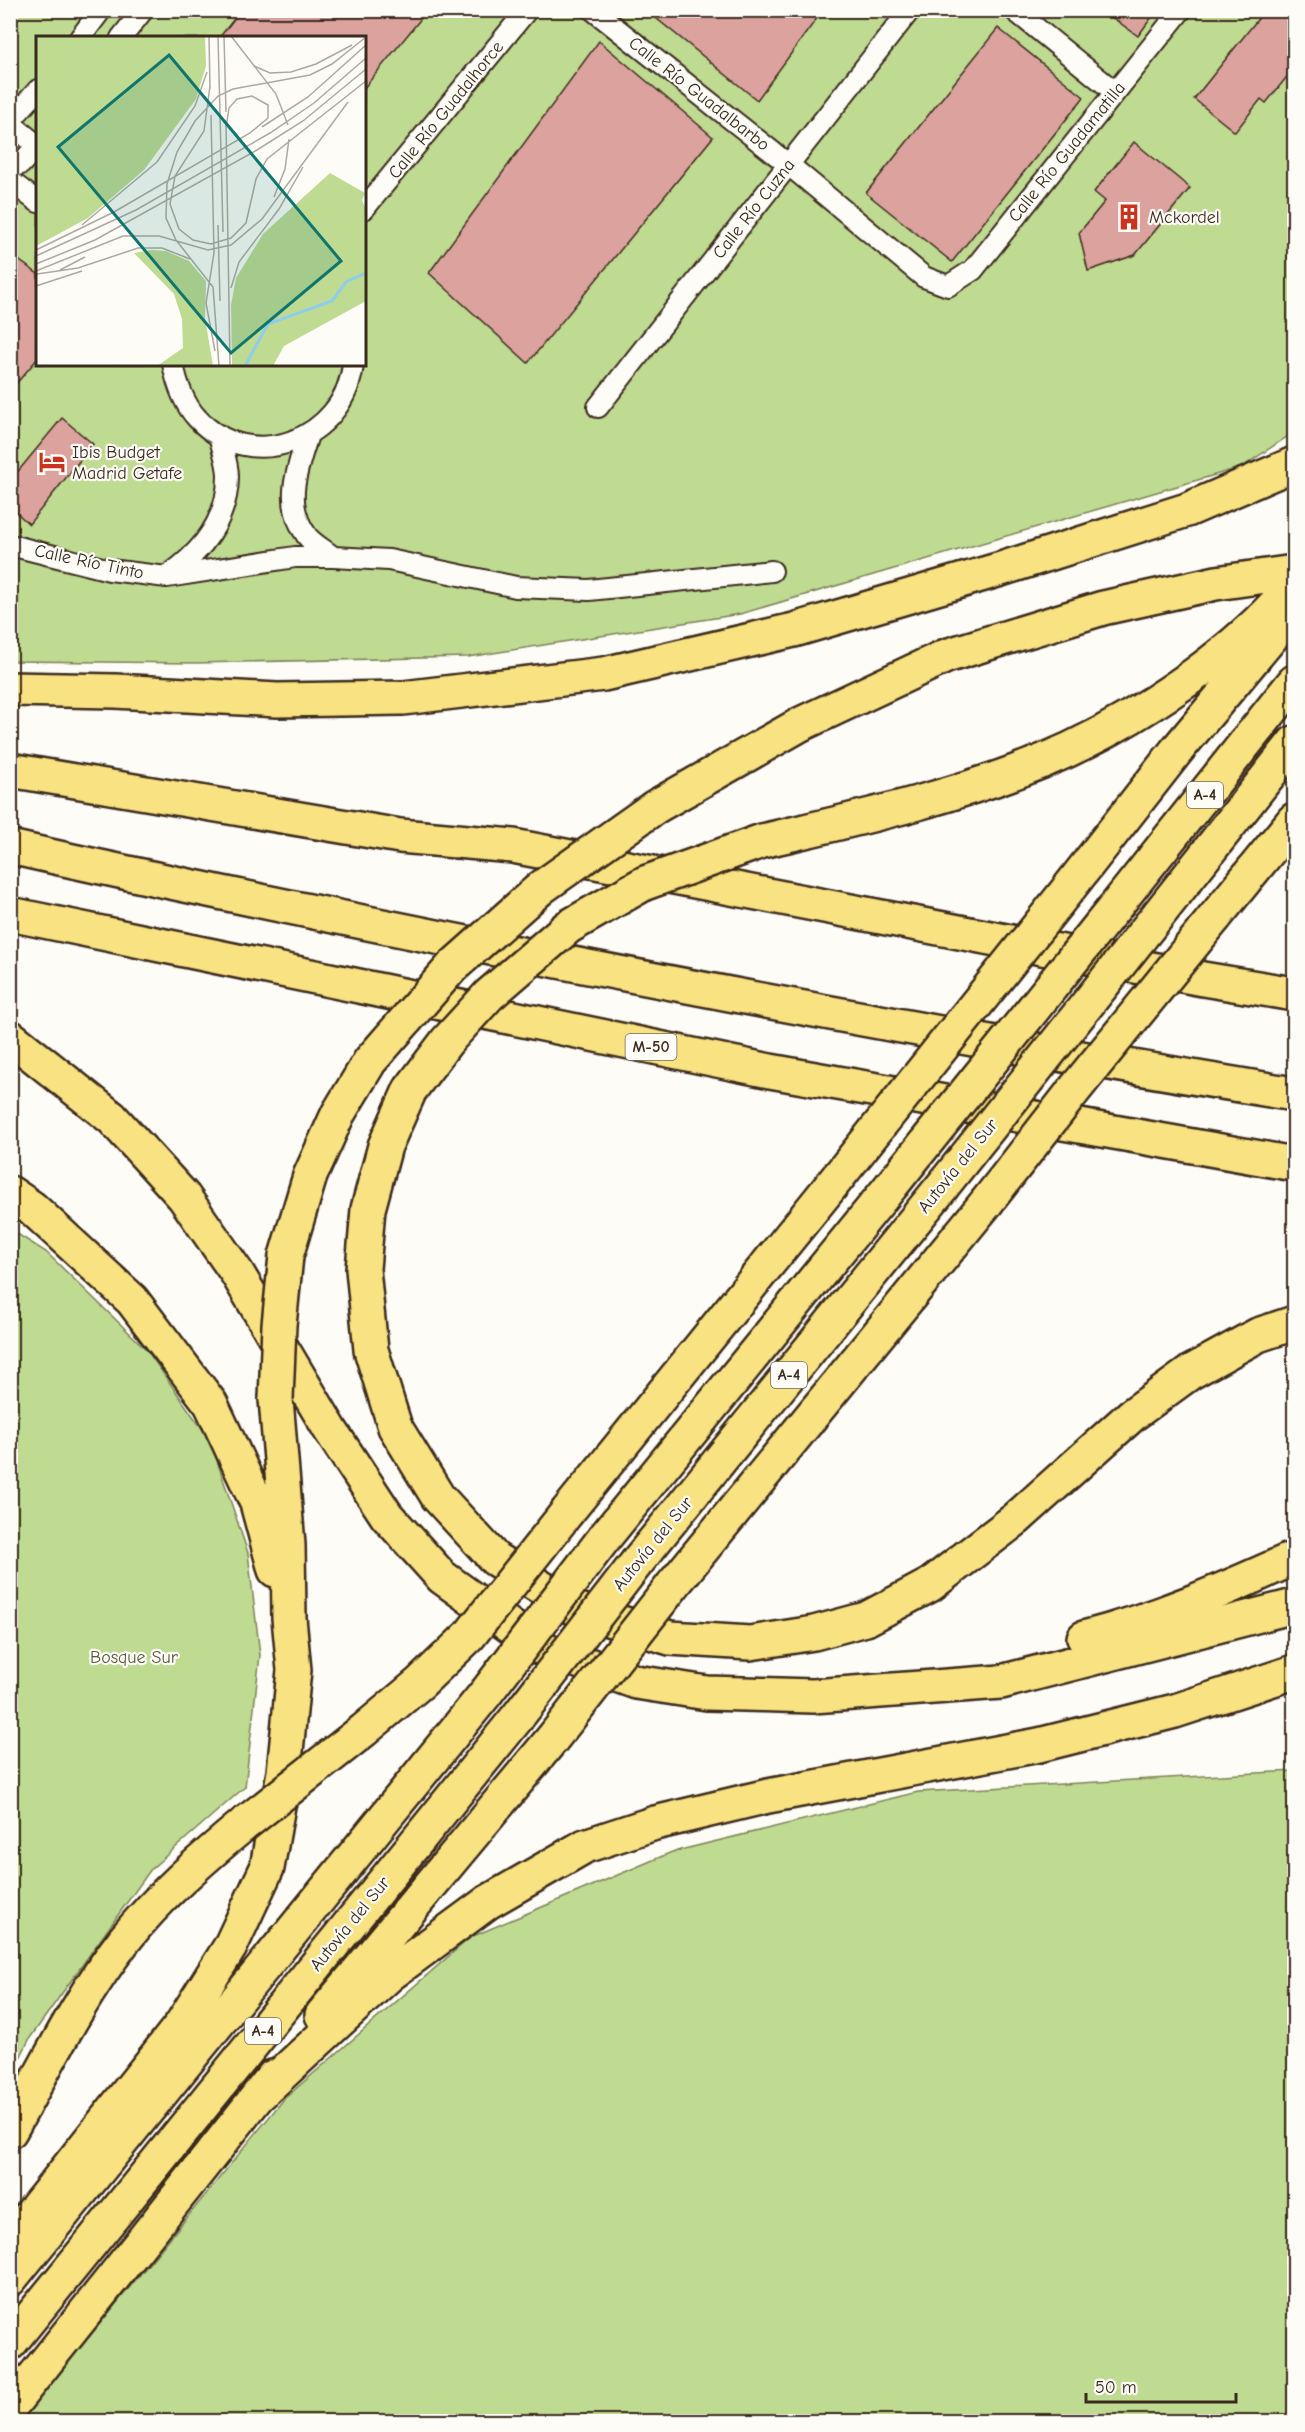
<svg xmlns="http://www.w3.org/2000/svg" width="1305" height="2432" font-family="'Comic Neue',sans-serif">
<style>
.green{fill:#bfda91;stroke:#7d8258;stroke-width:1.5;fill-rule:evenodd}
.building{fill:#dca29e;stroke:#3b2a1e;stroke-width:1.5}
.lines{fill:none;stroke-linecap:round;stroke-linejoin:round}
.minor-casing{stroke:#3b2a1e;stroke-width:24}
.motorway-casing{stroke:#3b2a1e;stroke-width:38}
.minor{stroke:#fdfcf7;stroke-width:20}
.motorway{stroke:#f8e281;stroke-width:33}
.motorway-bridge-casing{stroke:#3b2a1e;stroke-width:38;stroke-linecap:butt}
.motorway-bridge{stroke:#f8e281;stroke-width:33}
.labels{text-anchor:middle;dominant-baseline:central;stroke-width:4.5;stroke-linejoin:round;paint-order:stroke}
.shield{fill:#fdfcf7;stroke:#75695f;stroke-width:1.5}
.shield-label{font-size:16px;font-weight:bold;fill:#3b2a1e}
.street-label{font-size:18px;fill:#3b2a1e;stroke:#fdfcf7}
.poi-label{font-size:18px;fill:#3b2a1e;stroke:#fdfcf7;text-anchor:start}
.park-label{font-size:18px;fill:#5c563b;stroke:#fdfcf7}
.inset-river{fill:none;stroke:#8dcdee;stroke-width:3}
.inset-road{fill:none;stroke:#afa8a0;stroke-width:1.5}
.view{fill:#0f766e;fill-opacity:0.15;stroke:#0f766e;stroke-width:3}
.inset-edge{fill:none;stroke:#3b2a1e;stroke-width:3}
</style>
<rect width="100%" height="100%" fill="#fdfcf7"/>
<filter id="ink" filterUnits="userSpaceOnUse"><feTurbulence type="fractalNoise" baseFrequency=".0167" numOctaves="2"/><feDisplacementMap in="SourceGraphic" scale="12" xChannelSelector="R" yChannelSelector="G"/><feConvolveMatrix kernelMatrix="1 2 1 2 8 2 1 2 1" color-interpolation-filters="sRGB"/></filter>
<g filter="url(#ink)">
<path class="green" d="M 11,11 L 1294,11 L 1294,432 L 1242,467 L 740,614 L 468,657 L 196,663 L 11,661 ZM 38,38 L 364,38 L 364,364 L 38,364 Z
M 11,1230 L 46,1252 L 146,1349 L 210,1440 L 248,1553 L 260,1655 L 245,1787 L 151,1869 L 30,2038 L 11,2076 Z
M 1294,1771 L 1294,2421 L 20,2421 L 284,2099 L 471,1937 L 672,1852 L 918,1792 Z"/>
<path class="building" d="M 241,10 L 428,10 L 364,88 L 364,38 L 219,38 Z
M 646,10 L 823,10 L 757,100 Z
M 1102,10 L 1157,10 L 1138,36 Z
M 1265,10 L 1294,10 L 1294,68 L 1266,103 L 1261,99 L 1235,132 L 1194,99 Z
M 998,28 L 1084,97 L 952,262 L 866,193 Z
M 599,41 L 713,137 L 528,363 L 429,273 Z
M 1134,142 L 1190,188 L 1135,255 L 1088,271 L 1079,233 L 1105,201 L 1094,192 Z
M 10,254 L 38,274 L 38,358 L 10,391 Z
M 62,418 L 93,444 L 29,524 L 10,507 L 10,481 Z"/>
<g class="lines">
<g class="minor-casing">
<path id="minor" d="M 593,10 L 789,165 L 924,277 L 948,286 L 973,270 L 1181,10
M 1014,10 L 1115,92
M 80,38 L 101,10
M 121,38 L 143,10
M 10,121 L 38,90
M 10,123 L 38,146
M 10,167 L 21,164 L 38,144
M 10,181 L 38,202
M 364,209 L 527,10
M 173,364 C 177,384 183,403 197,418 C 250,476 345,440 353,364
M 598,407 L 910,10
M 308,435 C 297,469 283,504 307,536 C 313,544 325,550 333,557
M 10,545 L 110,570 L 167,577 L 295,557 L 333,557 L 389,560 L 516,587 L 589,590 L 772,571
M 169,575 C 203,551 228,518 228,476 C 228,463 222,448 219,435"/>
</g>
<g class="motorway-casing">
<path id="motorway" d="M 10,689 L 115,691 L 277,700 L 403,698 L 604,674 L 794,630 L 1001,569 L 1187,510 L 1294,464
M 10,770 L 400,836 L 513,846 L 1203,979 L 1294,994
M 655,807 L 801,724 L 946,656 L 1103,608 L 1216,583 L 1294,572
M 762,841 C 856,819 953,798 1043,761 C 1116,731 1199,678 1257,623 C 1270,611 1282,597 1294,584
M 10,847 C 169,883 327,915 486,947 C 755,1000 1024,1050 1294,1094
M 1069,888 L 1177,750 L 1288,617
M 1115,907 L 1294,682
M 10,914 L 770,1071 L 1294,1164
M 1159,914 L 1294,743
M 1215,917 L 1294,820
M 10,1037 L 112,1118 L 184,1197 L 237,1273 L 331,1431 L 387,1516 L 442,1577 L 539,1647 L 636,1682 L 707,1693 L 813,1696 L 1001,1682 L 1294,1606
M 410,1090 L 385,1146 L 368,1209 L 363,1269 L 371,1350 L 395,1427 L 438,1497 L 495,1559 L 576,1609 L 670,1638 L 750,1643 L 814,1633 L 866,1619 L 930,1585 L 1016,1519 L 1132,1415 L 1191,1372 L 1258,1335 L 1294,1323
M 10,1193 L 32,1208 L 132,1300 L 211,1404 L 257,1503 L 275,1570
M 286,1256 L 310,1176 L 338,1114 L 370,1061
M 568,1511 L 839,1176
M 605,1537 L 891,1186
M 638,1561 L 941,1188
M 673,1585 L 986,1203
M 1084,1638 C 1157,1619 1226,1589 1294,1558
M 322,2015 L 553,1738
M 260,2094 L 389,1975 L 488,1902 L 585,1846 L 655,1823 L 768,1796 L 1039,1745 L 1175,1711 L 1294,1672
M 10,2131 C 46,2066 79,1998 125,1939 C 159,1896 201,1860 243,1825
M 10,2241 L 181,2025 L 230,1947 L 267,1868 L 284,1772 L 294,1670 L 289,1618 L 288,1545 L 276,1399
M 10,2279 L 486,1693
M 10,2343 L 516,1719
M 10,2407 L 273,2077"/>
</g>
<use href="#minor" class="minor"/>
<use href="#motorway" class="motorway"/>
<g class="motorway-bridge-casing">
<path id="motorway-bridge" d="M 370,1061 L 452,967 L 542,887 L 655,807
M 410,1090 L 447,1041 L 489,995 L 568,927 L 645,883 L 762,841
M 839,1176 L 1069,888
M 891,1186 L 1115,907
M 941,1188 L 1159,914
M 986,1203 L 1075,1089 L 1215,917
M 276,1399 L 279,1325 L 286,1256
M 486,1693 L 605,1537
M 516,1719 L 638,1561
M 553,1738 L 673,1585
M 243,1825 L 364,1730 L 420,1683 L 469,1636 L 568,1511"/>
</g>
<use href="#motorway-bridge" class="motorway-bridge"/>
</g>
</g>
<defs>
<g id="building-bare" transform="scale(2.07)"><path d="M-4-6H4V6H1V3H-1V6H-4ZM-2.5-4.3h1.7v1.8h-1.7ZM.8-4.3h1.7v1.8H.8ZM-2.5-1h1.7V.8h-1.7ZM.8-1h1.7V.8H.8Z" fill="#c8321e" stroke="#fdfcf7" stroke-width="2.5" paint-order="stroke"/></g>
<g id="hotel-bare" transform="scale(2.07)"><path d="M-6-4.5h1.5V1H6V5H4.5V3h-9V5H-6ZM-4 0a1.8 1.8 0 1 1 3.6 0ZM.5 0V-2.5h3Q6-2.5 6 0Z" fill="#c8321e" stroke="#fdfcf7" stroke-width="2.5" paint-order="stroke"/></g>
</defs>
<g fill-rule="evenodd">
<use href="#building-bare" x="1129" y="217"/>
<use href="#hotel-bare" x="52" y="462"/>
</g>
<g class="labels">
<g class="shield">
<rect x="1187" y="782" width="36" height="26" rx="4.5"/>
<rect x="625.5" y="1034" width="51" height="26" rx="4.5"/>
<rect x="771" y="1362" width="36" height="26" rx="4.5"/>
<rect x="245" y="2018" width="36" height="26" rx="4.5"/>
</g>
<g class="shield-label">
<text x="1205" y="795">A-4</text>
<text x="651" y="1047">M-50</text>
<text x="789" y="1375">A-4</text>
<text x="263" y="2031">A-4</text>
</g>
<g class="street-label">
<text transform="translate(699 94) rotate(38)">Calle Río Guadalbarbo</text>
<text transform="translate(446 110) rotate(-51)">Calle Río Guadalhorce</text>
<text transform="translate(1067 152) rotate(-51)">Calle Río Guadamatilla</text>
<text transform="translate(754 209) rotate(-52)">Calle Río Cuzna</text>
<text transform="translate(89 562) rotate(12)">Calle Río Tinto</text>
<text transform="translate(958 1166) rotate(-51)">Autovía del Sur</text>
<text transform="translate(653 1544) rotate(-51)">Autovía del Sur</text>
<text transform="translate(350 1924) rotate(-51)">Autovía del Sur</text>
</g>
<g class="poi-label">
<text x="1149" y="217">Mckordel</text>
<text x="72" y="452">Ibis Budget<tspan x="72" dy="21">Madrid Getafe</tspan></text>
</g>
<g class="park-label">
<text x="134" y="1657">Bosque Sur</text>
</g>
</g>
<g transform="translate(36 36)">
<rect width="330" height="330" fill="#fdfcf7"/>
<path d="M 0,0 L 169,0 L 170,30 L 160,63 L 108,134 L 52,182 L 0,210 ZM 294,137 L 329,157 L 326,164 L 330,174 L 330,265 L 248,310 L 237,330 L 196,330 L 195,269 L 200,242 L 227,198 ZM 115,214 L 130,215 L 153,225 L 170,245 L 169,282 L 177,330 L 121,330 L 147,312 L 146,283 L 138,258 L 98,217 Z" fill="#bfda91"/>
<path class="inset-river" d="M 209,330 L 232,288 L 296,265 L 310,246 L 330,237"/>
<path class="inset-road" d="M 173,0 L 174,53M 182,0 L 187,196M 188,0 L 190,76M 195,0 L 240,58 L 252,89M 218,30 L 234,37 L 255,36 L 280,28 L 316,9M 174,50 L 168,95 L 139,140 L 134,168 L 143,193 L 157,204 L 175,208 L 195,202 L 210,187 L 220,143 L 231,123 L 330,45M 175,79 L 178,217 L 170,267 L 179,315M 190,87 L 194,330M 226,91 L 272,61 L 330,9M 238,161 L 249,133 L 253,103M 46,189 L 121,126 L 159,70 L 171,36M 182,189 L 184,265M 0,214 L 78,176 L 214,97 L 232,82 L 232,69 L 216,60 L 201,63 L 193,72 L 190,92M 0,220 L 100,174 L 234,97 L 278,67 L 330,22M 0,228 L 59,204 L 221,114 L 267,85 L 330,33M 24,234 L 49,221M 0,235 L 87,200 L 123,200 L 172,214 L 195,209 L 226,183 L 312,66M 1,238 L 42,232 L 102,212 L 126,212 L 154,223M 0,250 L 46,235M 195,252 L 203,226 L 243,173 L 267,131M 183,330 L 177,251 L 140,204 L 130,182 L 131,148 L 141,116 L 159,85 L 182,60 L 197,53 L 274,39 L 296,28 L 330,1"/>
<path class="view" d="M 133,19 L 305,225 L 195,317 L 22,111 Z"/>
<rect width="330" height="330" class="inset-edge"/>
</g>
<rect width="1305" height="2432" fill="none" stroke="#fdfcf7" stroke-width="36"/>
<rect x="18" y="18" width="1269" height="2396" fill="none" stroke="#3b2a1e" stroke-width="2" filter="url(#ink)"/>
<path d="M1086 2393v9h150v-9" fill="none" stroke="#3b2a1e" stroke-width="3"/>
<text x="1095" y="2393" font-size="18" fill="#3b2a1e" stroke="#fdfcf7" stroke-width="4.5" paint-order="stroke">50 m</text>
</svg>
